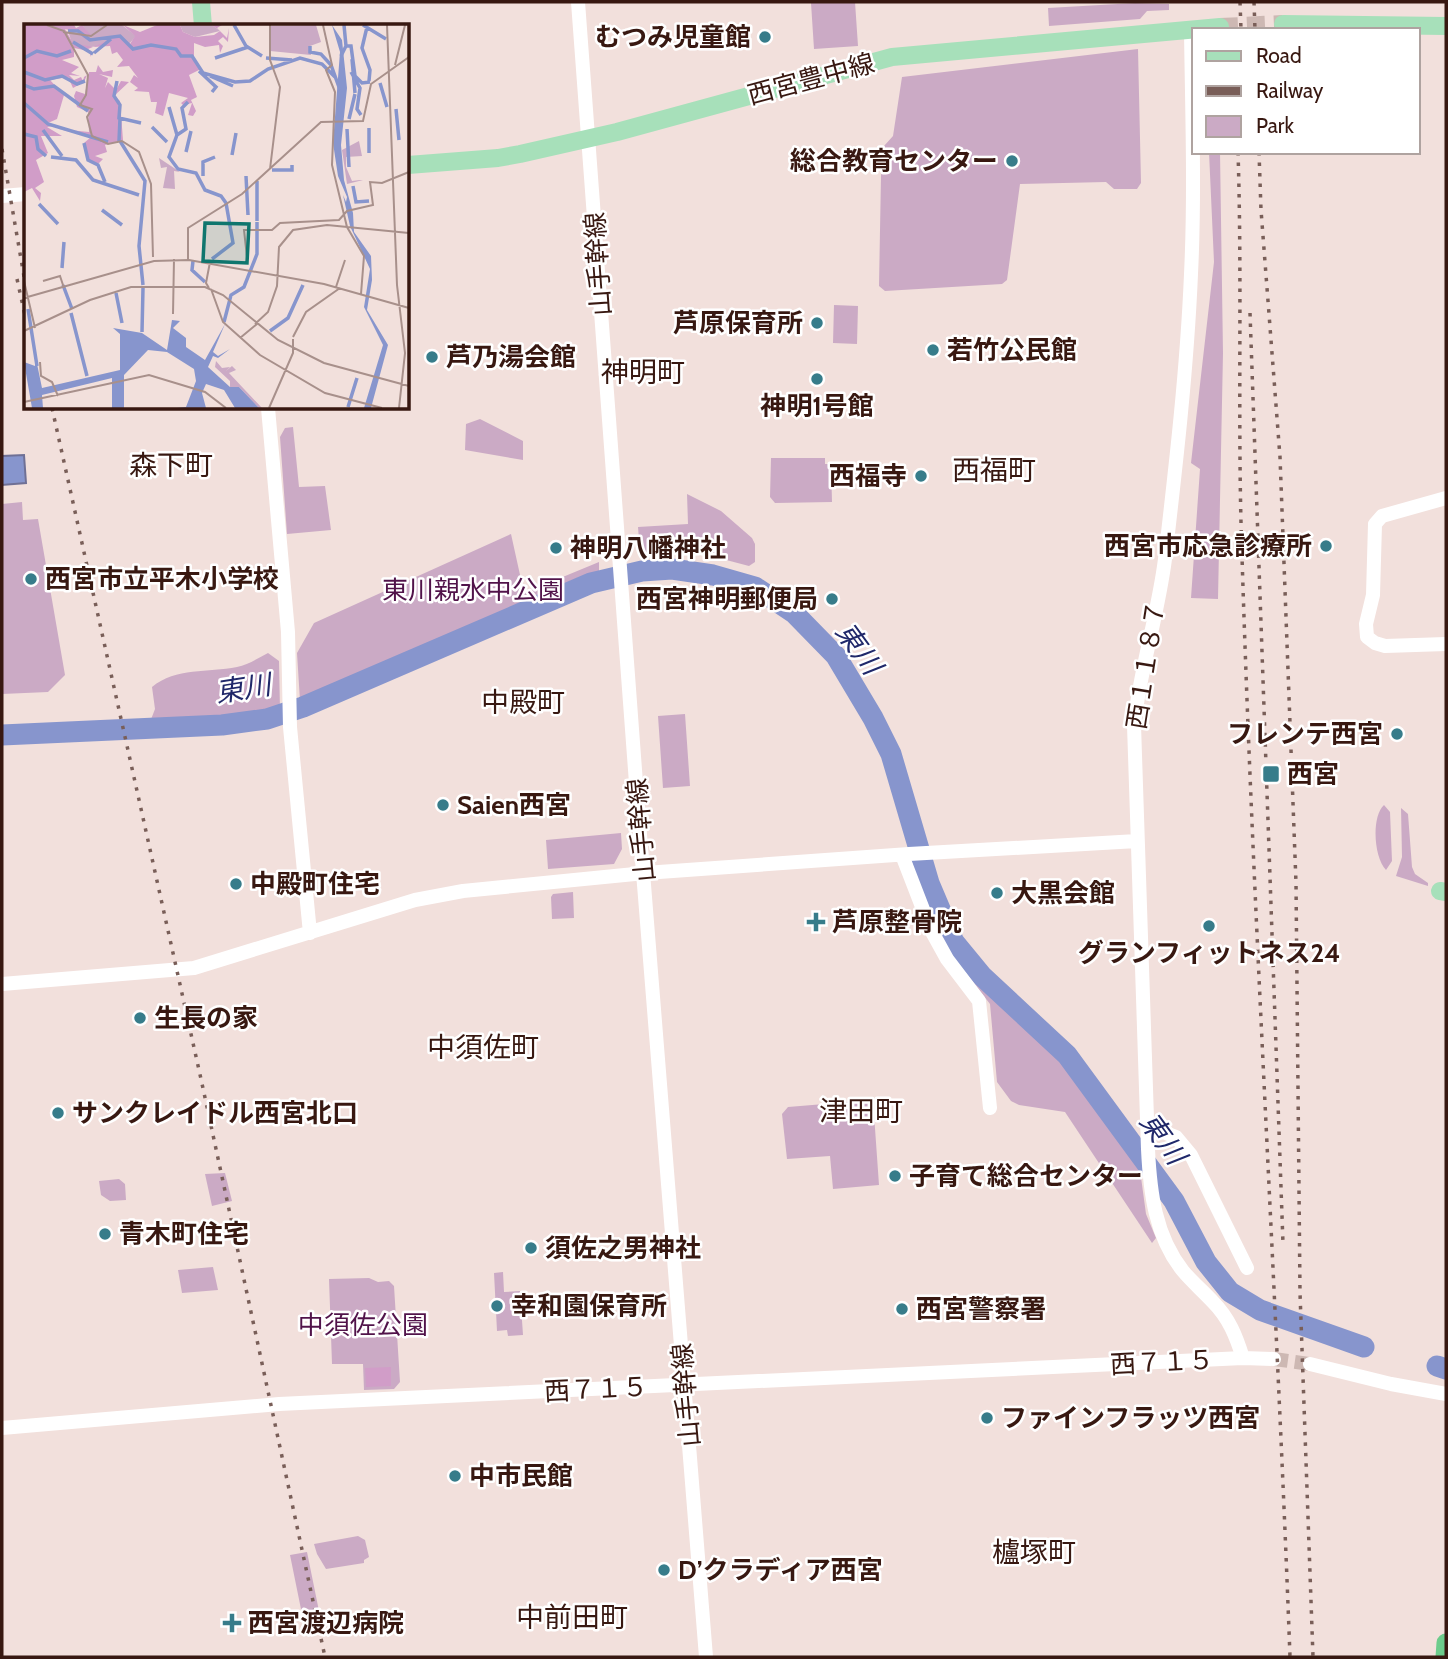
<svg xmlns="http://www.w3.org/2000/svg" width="1448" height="1659" font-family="Cabin,'Noto Sans JP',sans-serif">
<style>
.green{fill:#cbaac5}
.forest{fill:#d19dc8}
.water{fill:#8795cd;stroke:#6f7095;stroke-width:2}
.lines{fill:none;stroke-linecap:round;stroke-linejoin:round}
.river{stroke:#8795cd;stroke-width:21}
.minor-tunnel{stroke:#cdb8b3;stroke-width:14;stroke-dasharray:14 7;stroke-linecap:butt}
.major-tunnel{stroke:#cdb8b3;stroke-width:18;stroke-dasharray:18 9;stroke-linecap:butt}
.minor{stroke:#fff;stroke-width:14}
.major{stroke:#a7e0ba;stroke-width:18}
.highway{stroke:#6dcc8c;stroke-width:19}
.rail{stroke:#795e58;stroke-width:3.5;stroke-dasharray:3.5 7;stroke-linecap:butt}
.poi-dot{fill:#377c8a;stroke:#fff;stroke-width:2.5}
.labels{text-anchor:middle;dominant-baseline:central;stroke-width:5;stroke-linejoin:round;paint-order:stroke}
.poi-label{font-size:26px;font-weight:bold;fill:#381811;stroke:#fff;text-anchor:start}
.street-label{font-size:26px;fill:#381811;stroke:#fff}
.park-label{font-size:26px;fill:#51134a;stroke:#fff}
.neighbourhood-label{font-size:28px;fill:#381811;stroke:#fff}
.water-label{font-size:28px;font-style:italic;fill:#20286a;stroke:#fff}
.inset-river{fill:none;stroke:#8795cd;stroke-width:3.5}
.inset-road{fill:none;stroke:#a8908b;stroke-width:2}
.view{fill:#0f766e;fill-opacity:0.15;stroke:#0f766e;stroke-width:3.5}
.inset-edge{fill:none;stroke:#381811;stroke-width:3.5}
</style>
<rect width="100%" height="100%" fill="#f2e0dc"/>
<path class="green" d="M 855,2 L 858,46 L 814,49 L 811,3 Z
M 1135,3 L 1169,4 L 1169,10 L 1147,11 L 1140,19 L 1049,26 L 1048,8 Z
M 1138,49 L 1141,183 L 1137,189 L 1114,189 L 1106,182 L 1020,184 L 1007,280 L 1002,284 L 885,291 L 879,286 L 881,176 L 884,146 L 893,136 L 902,77 Z
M 1209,152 L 1220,152 L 1223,353 L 1218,599 L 1191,598 L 1200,469 L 1191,463 L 1214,262 Z
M 834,305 L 858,306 L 857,344 L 833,343 Z
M 480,419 L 523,441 L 523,460 L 465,450 L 466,424 Z
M 293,427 L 299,487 L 325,486 L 331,530 L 287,534 L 280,437 L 285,428 Z
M 771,458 L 825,458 L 825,464 L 831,464 L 832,502 L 775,503 L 770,497 Z
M 687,494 L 721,511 L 752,538 L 755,544 L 755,562 L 749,566 L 692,551 L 640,552 L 638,527 L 688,524 Z
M 22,502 L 23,520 L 38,519 L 65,675 L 48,692 L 2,694 L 2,504 Z
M 511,534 L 524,593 L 599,562 L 599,574 L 300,701 L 297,653 L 314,623 Z
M 268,653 L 279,661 L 280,710 C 238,722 192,720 150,722 L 155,709 L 152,687 C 176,667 208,673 237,667 C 248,665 258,658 268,653 Z
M 685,714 L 690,786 L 663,788 L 658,716 Z
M 1384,805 L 1390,812 L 1392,861 L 1386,870 C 1374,858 1371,817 1384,805 Z
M 1401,808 L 1408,814 L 1412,867 L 1415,874 L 1428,883 L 1428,886 L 1396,876 L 1402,857 Z
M 621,833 L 622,849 L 614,864 L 548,869 L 546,840 Z
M 573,892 L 574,918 L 552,919 L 551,897 L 553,894 Z
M 971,974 L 1025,1027 L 1062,1059 L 1140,1170 L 1146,1214 L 1156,1238 L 1152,1243 L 1065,1112 L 1019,1105 L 1011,1101 L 997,1082 L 990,1004 L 969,977 Z
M 873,1100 L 879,1185 L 833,1189 L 830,1156 L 787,1159 L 782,1114 L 788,1107 Z
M 225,1173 L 232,1201 L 212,1206 L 205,1174 Z
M 119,1179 L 125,1184 L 126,1200 L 110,1201 L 101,1195 L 99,1181 Z
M 213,1267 L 218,1290 L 182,1293 L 178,1270 Z
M 503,1272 L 504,1292 L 520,1291 L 523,1335 L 508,1336 L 507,1330 L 497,1331 L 494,1273 Z
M 369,1278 L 378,1282 L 389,1281 L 394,1286 L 400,1382 L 394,1389 L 364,1390 L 363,1364 L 332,1364 L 329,1279 Z
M 358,1536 L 365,1540 L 369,1557 L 364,1560 L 364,1563 L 326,1569 L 317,1554 L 314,1544 Z
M 307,1552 L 320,1616 L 303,1619 L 290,1555 Z"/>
<path class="forest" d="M 391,1367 L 391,1386 L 366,1387 L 365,1368 Z"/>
<path class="water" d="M 24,455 L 26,483 L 2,485 L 2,456 Z"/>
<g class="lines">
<path class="river" d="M 2,735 L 222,725 L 267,719 L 303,707 L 591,583 L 642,571 L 672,569 L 713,575 L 755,587 L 794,613 L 836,656 L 873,718 L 891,754 L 929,883 L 954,942 L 982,976 L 1067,1055 L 1174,1201 L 1206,1262 L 1230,1292 L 1260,1310 L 1364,1347
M 1437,1366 L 1446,1369"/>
<path class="minor-tunnel" d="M 1274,1359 L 1310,1364"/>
<path class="major-tunnel" d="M 1220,27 L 1283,24"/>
<path class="minor" d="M 578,2 L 638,810 L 706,1657
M 1191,30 C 1192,111 1195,192 1191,274 C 1187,369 1176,464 1165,559 C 1158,615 1140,669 1134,725 L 1148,1149 C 1150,1192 1155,1236 1183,1271 C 1192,1282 1203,1291 1213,1302 C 1229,1318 1236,1336 1243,1358
M 2,196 L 26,194
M 268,408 L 288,632 L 290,727 L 310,933
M 1446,498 L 1382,516 L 1375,524 L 1373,595 L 1366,624 L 1367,637 L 1375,643 L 1385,646 L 1446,644
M 902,855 L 931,930 L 947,959 L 979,1001 L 990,1108
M 2,984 L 194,968 L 415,900 L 463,891 L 645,873 L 909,854 L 1137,841
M 1148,1126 L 1176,1137 L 1191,1155 L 1247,1268
M 1310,1364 L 1391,1384 L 1446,1394
M 2,1428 L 279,1404 L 1243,1358 L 1274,1359"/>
<path class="major" d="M 201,2 L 203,26
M 1283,24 L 1446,26
M 408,165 L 498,158 L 520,154 L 617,132 L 892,57 L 1220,27
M 1440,891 L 1446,892"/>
<path class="highway" d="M 1445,1657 L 1446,1643"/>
<path class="rail" d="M 1240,2 L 1241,30
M 1254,2 L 1255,30
M 2,149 L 26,288
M 1238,152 C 1242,276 1238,399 1241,523 C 1252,901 1276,1279 1290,1657
M 1259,152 L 1261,210 L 1280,457 L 1296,883 L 1300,1293 L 1313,1657
M 17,279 L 26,320
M 1250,313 L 1283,1244
M 52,408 L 201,1079 L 325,1657"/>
</g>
<g class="poi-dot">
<circle cx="765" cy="37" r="7"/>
<circle cx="1012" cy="161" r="7"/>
<circle cx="817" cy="323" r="7"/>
<circle cx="933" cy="350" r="7"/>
<circle cx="432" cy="357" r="7"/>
<circle cx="817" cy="379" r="7"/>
<circle cx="921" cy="476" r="7"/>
<circle cx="1326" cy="546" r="7"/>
<circle cx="556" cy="548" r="7"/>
<circle cx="31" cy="579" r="7"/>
<circle cx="832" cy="599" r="7"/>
<circle cx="1397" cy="734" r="7"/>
<rect x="1262" y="765" width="18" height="18" rx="3.5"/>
<circle cx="443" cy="805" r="7"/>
<circle cx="236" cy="884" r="7"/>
<circle cx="997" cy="893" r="7"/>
<path d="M812.5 911.5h7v7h7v7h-7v7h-7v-7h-7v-7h7z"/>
<circle cx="1209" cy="926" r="7"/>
<circle cx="140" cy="1018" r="7"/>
<circle cx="58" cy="1113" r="7"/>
<circle cx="895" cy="1176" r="7"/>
<circle cx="105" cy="1234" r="7"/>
<circle cx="531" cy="1248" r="7"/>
<circle cx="497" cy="1306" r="7"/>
<circle cx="902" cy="1309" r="7"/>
<circle cx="987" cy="1418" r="7"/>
<circle cx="455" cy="1476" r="7"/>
<circle cx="664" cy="1570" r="7"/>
<path d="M228.5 1612.5h7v7h7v7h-7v7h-7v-7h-7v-7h7z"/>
</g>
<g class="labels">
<g class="poi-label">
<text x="751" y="37" text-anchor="end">むつみ児童館</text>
<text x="998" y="161" text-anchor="end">総合教育センター</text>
<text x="803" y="323" text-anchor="end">芦原保育所</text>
<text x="947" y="350">若竹公民館</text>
<text x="446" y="357">芦乃湯会館</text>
<text x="817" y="406" text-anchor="middle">神明1号館</text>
<text x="907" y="476" text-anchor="end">西福寺</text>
<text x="1312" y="546" text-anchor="end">西宮市応急診療所</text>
<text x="570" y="548">神明八幡神社</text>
<text x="45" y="579">西宮市立平木小学校</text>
<text x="818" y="599" text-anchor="end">西宮神明郵便局</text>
<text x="1383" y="734" text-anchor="end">フレンテ西宮</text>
<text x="1287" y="774">西宮</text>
<text x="457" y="805">Saien西宮</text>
<text x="250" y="884">中殿町住宅</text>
<text x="1011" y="893">大黒会館</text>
<text x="832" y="922">芦原整骨院</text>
<text x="1209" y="953" text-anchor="middle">グランフィットネス24</text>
<text x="154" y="1018">生長の家</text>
<text x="72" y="1113">サンクレイドル西宮北口</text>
<text x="909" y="1176">子育て総合センター</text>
<text x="119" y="1234">青木町住宅</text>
<text x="545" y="1248">須佐之男神社</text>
<text x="511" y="1306">幸和園保育所</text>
<text x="916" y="1309">西宮警察署</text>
<text x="1001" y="1418">ファインフラッツ西宮</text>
<text x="469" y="1476">中市民館</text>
<text x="678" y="1570">D’クラディア西宮</text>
<text x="248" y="1623">西宮渡辺病院</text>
</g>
<g class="street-label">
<text transform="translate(811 79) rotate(-15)">西宮豊中線</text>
<text transform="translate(598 264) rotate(-94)">山手幹線</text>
<text transform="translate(1146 665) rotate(-81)">西１１８７</text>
<text transform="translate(641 830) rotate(-95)">山手幹線</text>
<text transform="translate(1162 1362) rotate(-3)">西７１５</text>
<text transform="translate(596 1389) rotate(-3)">西７１５</text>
<text transform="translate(686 1395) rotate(-95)">山手幹線</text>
</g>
<g class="park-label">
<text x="473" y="590">東川親水中公園</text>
<text x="363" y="1325">中須佐公園</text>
</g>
<g class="neighbourhood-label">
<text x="643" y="372">神明町</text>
<text x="171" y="465">森下町</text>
<text x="994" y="470">西福町</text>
<text x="523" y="702">中殿町</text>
<text x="483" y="1047">中須佐町</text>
<text x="861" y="1111">津田町</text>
<text x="1034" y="1552">櫨塚町</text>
<text x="572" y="1617">中前田町</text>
</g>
<g class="water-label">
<text transform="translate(859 648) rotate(54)">東川</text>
<text transform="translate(243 688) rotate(-9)">東川</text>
<text transform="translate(1163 1138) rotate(54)">東川</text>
</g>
</g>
<g transform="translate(24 24)">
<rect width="385" height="385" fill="#f2e0dc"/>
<path d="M 58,1 L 98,1 L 112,12 L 105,20 L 96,11 L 85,20 L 61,24 L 48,19 L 44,7 L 66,11 ZM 156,1 L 188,1 L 196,7 L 171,13 L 159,8 ZM 292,1 L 297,18 L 286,22 L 287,31 L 246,27 L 246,2 ZM 335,117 L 338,132 L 322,133 L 322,143 L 328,157 L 336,156 L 339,156 L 323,160 L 318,126 ZM 135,134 L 156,148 L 150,147 L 151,165 L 139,164 L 143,143 L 137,144 ZM 192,337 L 198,344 L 206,343 L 202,347 L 208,342 L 212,346 L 205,349 L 238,384 L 245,384 L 235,384 L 215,363 L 206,363 L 206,357 L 191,343 Z" fill="#cbaac5"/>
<path d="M 0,1 L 50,1 L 52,4 L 58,1 L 68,12 L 41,5 L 49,19 L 69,23 L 64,25 L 67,28 L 67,33 L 65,27 L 50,24 L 50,33 L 38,36 L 55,43 L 47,49 L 56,52 L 45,51 L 50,56 L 57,53 L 59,57 L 60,53 L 63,51 L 60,58 L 49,64 L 44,53 L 26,56 L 40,71 L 33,95 L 24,99 L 30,102 L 23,103 L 38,112 L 17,112 L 24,129 L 12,136 L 20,158 L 11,164 L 17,169 L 16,177 L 8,164 L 0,168 ZM 99,1 L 116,8 L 133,1 L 156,1 L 159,8 L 171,13 L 190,11 L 196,7 L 188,1 L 198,1 L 193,4 L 203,14 L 205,4 L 204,18 L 199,13 L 194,17 L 199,22 L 196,29 L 195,21 L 181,23 L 170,19 L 170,36 L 177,45 L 165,51 L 173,73 L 167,76 L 172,87 L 169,92 L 164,91 L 168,79 L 159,81 L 157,79 L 164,74 L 145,69 L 139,92 L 131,89 L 133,78 L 127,78 L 125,68 L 110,67 L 114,64 L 106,58 L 110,51 L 114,54 L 105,42 L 93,43 L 99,36 L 93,28 L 88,30 L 86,22 L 69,23 L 96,11 L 106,20 L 111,12 ZM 74,41 L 79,48 L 89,46 L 88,53 L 75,50 L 84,54 L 81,64 L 84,58 L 92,66 L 97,57 L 105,58 L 90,72 L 96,77 L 99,116 L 81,121 L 83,128 L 71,132 L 79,135 L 73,141 L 64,136 L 60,119 L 67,113 L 35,105 L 65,108 L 64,88 L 53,83 L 50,72 L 52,67 L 61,70 L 65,48 L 72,48 Z" fill="#d19dc8"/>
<path d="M 308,1 L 318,16 L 323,64 L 317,121 L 320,156 L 329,189 L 330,208 L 347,232 L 348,256 L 343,286 L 364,321 L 347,384 L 340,384 L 359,321 L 340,283 L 346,245 L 326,202 L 319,171 L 322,178 L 323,173 L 314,152 L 309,119 L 316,28 ZM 148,296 L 156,297 L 149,304 L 162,314 L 162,323 L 181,336 L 201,300 L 189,328 L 194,332 L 206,325 L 194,334 L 189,332 L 184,343 L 206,363 L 215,363 L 235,384 L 211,384 L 200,366 L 182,360 L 178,369 L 182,384 L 153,384 L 162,383 L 172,357 L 170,345 L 143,328 L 124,326 L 100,351 L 100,384 L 88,384 L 88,354 L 18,371 L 19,384 L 8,384 L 0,338 L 11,342 L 12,335 L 18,364 L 96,346 L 96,310 L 89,304 L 118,309 L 143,326 Z" fill="#8795cd"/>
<path class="inset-river" d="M 210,1 L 222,22 L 238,32M 339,1 L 362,15M 343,3 L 338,24 L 346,46 L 345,57M 44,7 L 54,7 L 66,16 L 96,12 L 109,25 L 127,21 L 152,25 L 157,32 L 168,32 L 179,49 L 211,58 L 226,57 L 244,45 L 276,34 L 298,40 L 311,53M 49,18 L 69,30M 286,22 L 286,28 L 297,30 L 307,41 L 316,66M 322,22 L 327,22 L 331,52 L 338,59 L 346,58M 70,29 L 87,15M 317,32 L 322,22 L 320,1M 0,34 L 13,27 L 33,32 L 47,27M 191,34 L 224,23M 242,34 L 268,36M 328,35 L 331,69M 175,47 L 192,63 L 188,68M 0,48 L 21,56 L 38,52 L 53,60 L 61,57M 327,48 L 336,64 L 333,85 L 337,91M 186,52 L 209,62M 93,57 L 90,72 L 96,81 L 95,94 L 117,99M 356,59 L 363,83M 0,61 L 10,65 L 30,62 L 64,87M 164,78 L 158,84 L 162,105 L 153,111 L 145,133 L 154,145 L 172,149 L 181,166 L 197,172 L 202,179 L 209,219 L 188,235M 0,79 L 24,100 L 84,118M 145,83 L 153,111M 372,85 L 375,116M 325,95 L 331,70M 128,103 L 143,118M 345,104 L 345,129M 323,105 L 325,143M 19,106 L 38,132M 0,110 L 12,113 L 14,125 L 22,132M 95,117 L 96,94M 96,117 L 121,157 L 115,222 L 119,261M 60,119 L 64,136 L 74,141 L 81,158M 162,128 L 167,107M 208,131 L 212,109M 27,133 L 52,136 L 69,156 L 115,171M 248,146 L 268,146 L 268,141M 179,152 L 179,138 L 191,133M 222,152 L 224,191M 329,162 L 332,178 L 345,177M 15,180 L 34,200M 78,186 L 98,201M 233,197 L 233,157M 169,237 L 168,246 L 181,258M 38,244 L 40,218M 39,261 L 48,285M 92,269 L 98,299M 4,285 L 13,342M 47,289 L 63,352M 200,298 L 207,271 L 220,263 L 233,230 L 233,198M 246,307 L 264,294 L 279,261M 118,308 L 119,264M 324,383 L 333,354"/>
<path class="inset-road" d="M 23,1 L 40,7 L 64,51 L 62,71 L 56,81 L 68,85 L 63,93 L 68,112 L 84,120 L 98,117 L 115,128 L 127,160 L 129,233M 299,1 L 308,41 L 302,46 L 311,68 L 308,141 L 323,203 L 340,232 L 337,270M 363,1 L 373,261 L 381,329 L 375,384M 39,8 L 67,12 L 83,1M 371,41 L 381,1M 246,145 L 256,63 L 246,36 L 246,1M 223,233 L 220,206 L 248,206 L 256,199 L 315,196 L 323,187 L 349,181 L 346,158 L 358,159 L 385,148M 164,236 L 164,204 L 218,170 L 297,98 L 339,97 L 347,60 L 385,33M 0,257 L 11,304M 19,257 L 36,252 L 40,264M 312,263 L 321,236M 185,264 L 182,259 L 186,238M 187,265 L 199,298 L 236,331 L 301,369 L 358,384M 0,274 L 130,237 L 165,236 L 300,260 L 385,284M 149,290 L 150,235M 231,300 L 244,288 L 253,262 L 255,223 L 269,206 L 303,201 L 385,209M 0,307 L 66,276 L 107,263 L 181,263 L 199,271 L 254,316 L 300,339 L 385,362M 269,313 L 282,288 L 316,264M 216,314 L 233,300M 16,338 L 17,352 L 28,358 L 34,372M 0,378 L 125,351 L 181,368 L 202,384M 245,384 L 269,329 L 269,315"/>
<path class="view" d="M 181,199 L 225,200 L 223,239 L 179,237 Z"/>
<rect width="385" height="385" class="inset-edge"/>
</g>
<rect width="1448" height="1659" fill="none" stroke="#381811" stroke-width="7"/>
<rect x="1192" y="28" width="228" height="126" fill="#ffffff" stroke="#afa3a0" stroke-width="2"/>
<rect x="1206" y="51" width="35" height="10" fill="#a7e0ba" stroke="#afa3a0" stroke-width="2"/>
<text x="1256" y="63" font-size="21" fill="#381811">Road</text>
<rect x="1206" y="86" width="35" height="10" fill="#795e58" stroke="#afa3a0" stroke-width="2"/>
<text x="1256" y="98" font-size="21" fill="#381811">Railway</text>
<rect x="1206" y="116" width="35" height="21" fill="#cbaac5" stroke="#afa3a0" stroke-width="2"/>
<text x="1256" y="133" font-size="21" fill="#381811">Park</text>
</svg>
